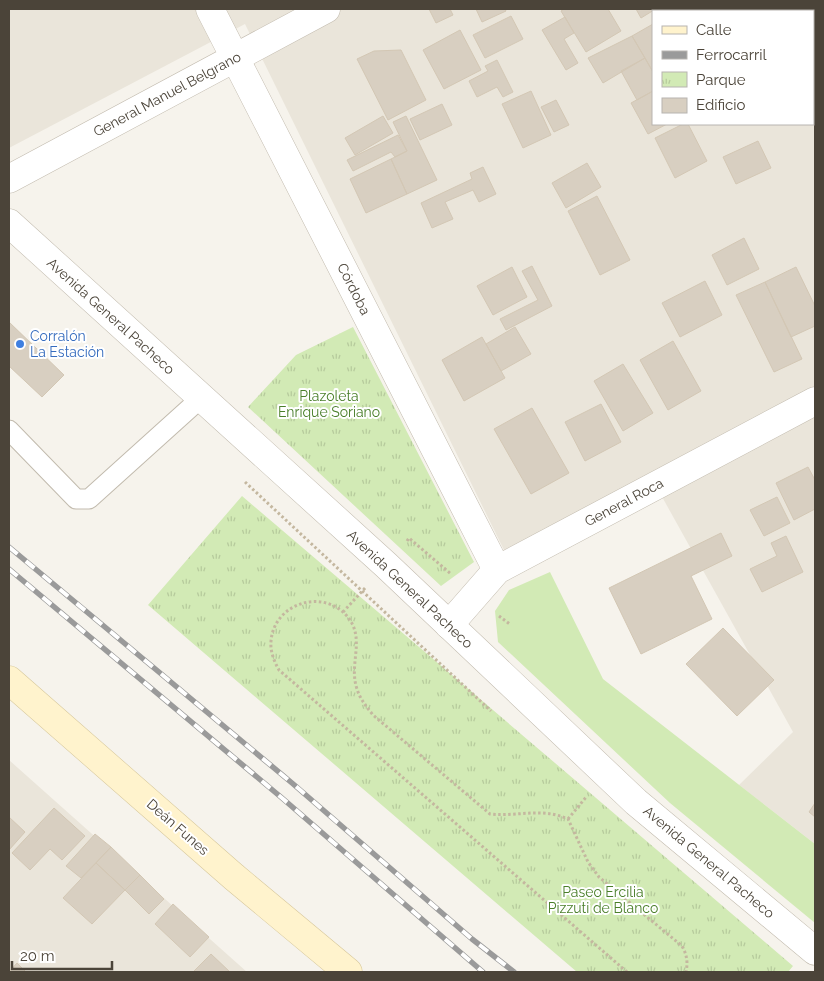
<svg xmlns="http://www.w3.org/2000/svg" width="824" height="981" font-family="Raleway,sans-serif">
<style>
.residential{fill:#eae5da;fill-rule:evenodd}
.green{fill:#d2eab5}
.park{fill:url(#park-tufts)}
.building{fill:#d8cfc1;stroke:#d3c7b4}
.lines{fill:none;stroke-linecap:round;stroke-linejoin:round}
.service-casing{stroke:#c2bbae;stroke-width:21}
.minor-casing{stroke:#c2bbae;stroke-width:29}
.tertiary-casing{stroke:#c2bbae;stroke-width:29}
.secondary-casing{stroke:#d6c79b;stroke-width:29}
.path{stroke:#c4b79f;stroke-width:3;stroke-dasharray:2.5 2.5;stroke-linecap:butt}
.service{stroke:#fff;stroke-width:19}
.minor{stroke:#fff;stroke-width:28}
.tertiary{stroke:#fff;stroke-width:28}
.secondary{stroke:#fff3cd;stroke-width:28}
.rail-casing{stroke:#9a9a9a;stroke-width:5.5}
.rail{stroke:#fff;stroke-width:4;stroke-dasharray:11;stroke-linecap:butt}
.shop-dot{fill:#3f7fe0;stroke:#fff;stroke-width:2}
.labels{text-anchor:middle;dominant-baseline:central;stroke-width:4;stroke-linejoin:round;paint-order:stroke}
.street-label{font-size:14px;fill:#4b4439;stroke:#fff}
.shop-label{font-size:14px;fill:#366cbe;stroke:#fff;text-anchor:start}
.park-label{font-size:14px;fill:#4a7f2a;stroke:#fff}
</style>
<defs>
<pattern id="park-tufts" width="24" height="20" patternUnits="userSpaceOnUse" patternTransform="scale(1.25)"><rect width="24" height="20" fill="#d2eab5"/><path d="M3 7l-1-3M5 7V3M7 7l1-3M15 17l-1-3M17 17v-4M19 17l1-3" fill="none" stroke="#b6ca9c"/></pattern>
</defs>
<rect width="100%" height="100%" fill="#f6f3ec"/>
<path class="residential" d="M 9,9 L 815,9 L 815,844 L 739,785 L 793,732 L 651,477 L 504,550 L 245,24 L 9,148 ZM 653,11 L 813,11 L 813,124 L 653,124 Z
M 9,760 L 247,972 L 9,972 Z"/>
<path class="green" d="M 550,572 L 603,679 L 815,844 L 815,923 L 670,803 L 498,642 L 495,611 L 509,590 Z"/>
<path class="park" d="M 353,327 L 474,562 L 441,586 L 248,407 L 296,355 Z
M 242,496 L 793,966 L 788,972 L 577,972 L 148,605 Z"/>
<path class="building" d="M 429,9 L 450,9 L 453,15 L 436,23 Z
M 476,9 L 505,9 L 506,11 L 482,22 Z
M 564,9 L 608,9 L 621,31 L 586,52 L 561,11 Z
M 636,9 L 674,9 L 674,11 L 655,11 L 654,10 L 641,18 Z
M 705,9 L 738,9 L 732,11 L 706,11 Z
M 511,16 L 523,39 L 485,58 L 473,35 Z
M 565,17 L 574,33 L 564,39 L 578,63 L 566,70 L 542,30 Z
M 653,24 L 653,72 L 632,36 Z
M 460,30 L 481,70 L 444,89 L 423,50 Z
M 632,36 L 645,58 L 603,83 L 588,58 Z
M 401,50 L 426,100 L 388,120 L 357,59 L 374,51 Z
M 815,52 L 815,92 L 813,93 L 813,53 Z
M 645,58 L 653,72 L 653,91 L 637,100 L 621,71 Z
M 497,60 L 513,92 L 503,97 L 497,87 L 477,97 L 469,81 L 488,71 L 485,66 Z
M 531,91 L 551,135 L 523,148 L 502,104 Z
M 653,91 L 653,124 L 667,124 L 648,134 L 631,103 Z
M 556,100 L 569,125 L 554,132 L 541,107 Z
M 442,104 L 452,125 L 420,140 L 410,119 Z
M 383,116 L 393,133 L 355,155 L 345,138 Z
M 406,116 L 437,180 L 407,194 L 391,159 L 407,151 L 393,122 Z
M 683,124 L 688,124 L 707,161 L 675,178 L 655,138 Z
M 398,135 L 407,151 L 395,157 L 391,152 L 353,171 L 347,160 Z
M 758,141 L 771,168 L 736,184 L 723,157 Z
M 391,159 L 407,194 L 366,213 L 350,179 Z
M 587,163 L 601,187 L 566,208 L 552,183 Z
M 483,167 L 496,194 L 479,202 L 473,190 L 445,202 L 453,219 L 432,228 L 421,203 L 472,179 L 470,173 Z
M 597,196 L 630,260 L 600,275 L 568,211 Z
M 744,238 L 759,269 L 727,285 L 712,255 Z
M 532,266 L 552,306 L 506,330 L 500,319 L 538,300 L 522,271 Z
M 512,267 L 527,297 L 493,315 L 477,286 Z
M 796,267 L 815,306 L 815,326 L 791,337 L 765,282 Z
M 705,281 L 722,315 L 680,337 L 662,303 Z
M 765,282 L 802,359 L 774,372 L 736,295 Z
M 9,322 L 64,375 L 42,397 L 9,366 Z
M 515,327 L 531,354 L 501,371 L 486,344 Z
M 482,337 L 505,378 L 464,401 L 442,360 Z
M 673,341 L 701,391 L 668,410 L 640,360 Z
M 623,364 L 653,413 L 623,431 L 594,381 Z
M 601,404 L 621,442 L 585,461 L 565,422 Z
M 532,408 L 569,473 L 531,494 L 494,429 Z
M 808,467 L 815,480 L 815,509 L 794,520 L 776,483 Z
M 777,497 L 790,523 L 764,536 L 750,510 Z
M 721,533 L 732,556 L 691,576 L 712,619 L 641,654 L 609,588 Z
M 786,536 L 803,572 L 762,592 L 750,569 L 777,556 L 771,543 Z
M 723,628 L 774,680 L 737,716 L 686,664 Z
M 815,803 L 815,817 L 809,812 Z
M 54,808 L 85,836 L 62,860 L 50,849 L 30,870 L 12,853 Z
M 9,817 L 25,832 L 9,850 Z
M 95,834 L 111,847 L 81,878 L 66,866 Z
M 111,847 L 140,875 L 125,890 L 96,863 Z
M 96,863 L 125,890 L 92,924 L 63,898 Z
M 140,875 L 164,899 L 149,914 L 125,890 Z
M 173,904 L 209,937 L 190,957 L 155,924 Z
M 211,954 L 230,972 L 193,972 Z
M 17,963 L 26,972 L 9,972 Z"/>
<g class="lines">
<g class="service-casing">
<path id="service" d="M 9,430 L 76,499 L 89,499 L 201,398"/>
</g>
<g class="minor-casing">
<path id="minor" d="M 210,9 L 497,570
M 9,179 L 326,9
M 449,625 L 497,570 L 815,401"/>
</g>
<g class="tertiary-casing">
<path id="tertiary" d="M 9,223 L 386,565 L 636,802 L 815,951"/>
</g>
<g class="secondary-casing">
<path id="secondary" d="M 9,680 L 234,877 L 348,972"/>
</g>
<path class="path" d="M 245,482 L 491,711
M 407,541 L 409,538 L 451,574
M 343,612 L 366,587
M 499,616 L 511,625
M 568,819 L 587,796
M 627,972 L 279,670 C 274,661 270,651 271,641 C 274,604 321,588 346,615 C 367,638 348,663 357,689 C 360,699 366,706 373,715 L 490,814 C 518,817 541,807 568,819 L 588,862 L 599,877 L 682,946 C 687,955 688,962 686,972"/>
<use href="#service" class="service"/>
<use href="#minor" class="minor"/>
<use href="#tertiary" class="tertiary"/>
<use href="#secondary" class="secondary"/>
<g class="rail-casing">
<path id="rail" d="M 9,547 L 292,783 L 472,939 L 514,972
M 9,569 L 282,798 L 483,972"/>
</g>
<use href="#rail" class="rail"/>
</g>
<circle class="shop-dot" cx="20" cy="344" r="5"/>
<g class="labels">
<g class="street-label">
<text transform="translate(167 94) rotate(-28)">General Manuel Belgrano</text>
<text transform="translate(354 289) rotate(63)">Córdoba</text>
<text transform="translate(111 316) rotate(42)">Avenida General Pacheco</text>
<text transform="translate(624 502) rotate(-28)">General Roca</text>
<text transform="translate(410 589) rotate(43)">Avenida General Pacheco</text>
<text transform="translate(178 827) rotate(41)">Deán Funes</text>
<text transform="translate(709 862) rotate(40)">Avenida General Pacheco</text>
</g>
<g class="shop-label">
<text x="30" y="336">Corralón<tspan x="30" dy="16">La Estación</tspan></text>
</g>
<g class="park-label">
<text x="329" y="396">Plazoleta<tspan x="329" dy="16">Enrique Soriano</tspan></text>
<text x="603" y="892">Paseo Ercilia<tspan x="603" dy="16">Pizzuti de Blanco</tspan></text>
</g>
</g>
<rect width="824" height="981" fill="none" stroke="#4b4439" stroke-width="20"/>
<rect x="652" y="10" width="162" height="115" fill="#ffffff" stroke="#b7b4b0"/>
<rect x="662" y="26" width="25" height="8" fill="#fff3cd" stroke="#b7b4b0"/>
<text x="696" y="35" font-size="15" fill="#4b4439">Calle</text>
<rect x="662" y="51" width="25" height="8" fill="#9a9a9a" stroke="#b7b4b0"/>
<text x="696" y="60" font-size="15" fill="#4b4439">Ferrocarril</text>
<rect x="662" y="72" width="25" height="15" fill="url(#park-tufts)" stroke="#b7b4b0"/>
<text x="696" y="85" font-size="15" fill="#4b4439">Parque</text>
<rect x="662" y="98" width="25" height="15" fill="#d8cfc1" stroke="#b7b4b0"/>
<text x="696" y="110" font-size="15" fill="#4b4439">Edificio</text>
<path d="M12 961v8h100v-8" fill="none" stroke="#4b4439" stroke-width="2.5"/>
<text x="20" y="961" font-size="15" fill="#4b4439" stroke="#ffffff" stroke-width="4" paint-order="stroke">20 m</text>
</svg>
